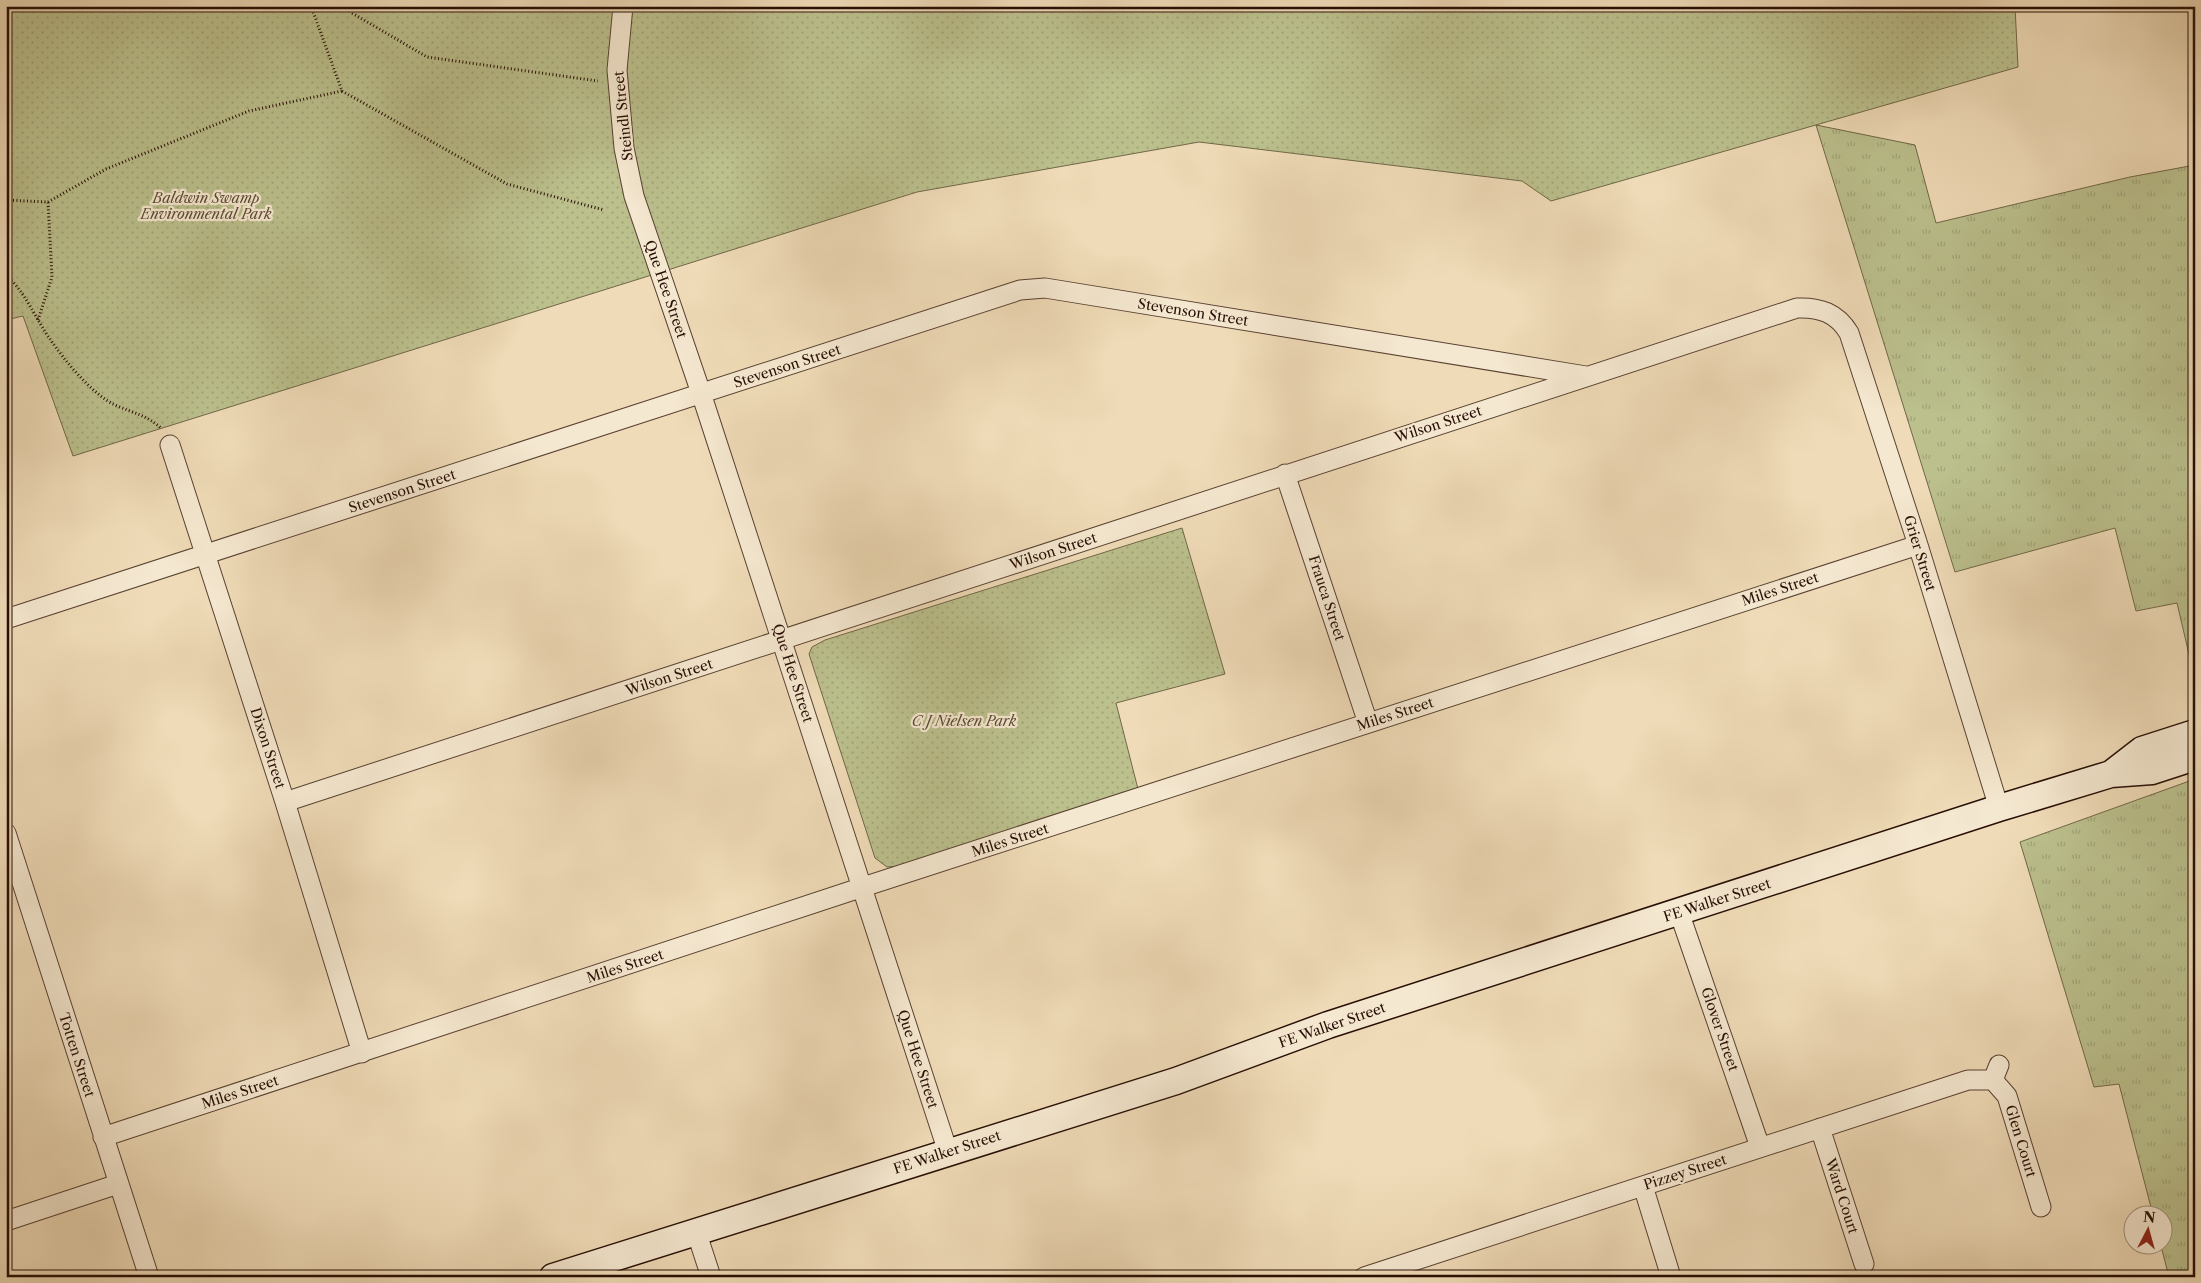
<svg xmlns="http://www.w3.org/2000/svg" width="2201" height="1283" font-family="'Libre Caslon Text',serif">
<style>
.grass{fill:url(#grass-tufts);stroke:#716749}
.park{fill:url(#park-dots);stroke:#716749}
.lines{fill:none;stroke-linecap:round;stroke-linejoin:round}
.minor-casing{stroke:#594132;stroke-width:21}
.secondary-casing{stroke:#270e05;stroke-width:29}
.path{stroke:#270e05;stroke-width:3;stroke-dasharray:1 2.5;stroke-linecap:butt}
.minor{stroke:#f5e8d0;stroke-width:19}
.secondary{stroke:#f5e8d0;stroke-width:26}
.labels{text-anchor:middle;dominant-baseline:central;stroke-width:4.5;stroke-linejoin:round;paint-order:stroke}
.street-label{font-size:14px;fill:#270e05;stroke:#f5e8d0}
.park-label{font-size:14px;font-style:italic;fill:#5b4c35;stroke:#f5e8d0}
</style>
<defs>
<pattern id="grass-tufts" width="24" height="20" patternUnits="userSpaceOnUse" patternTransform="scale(1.25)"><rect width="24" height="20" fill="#bbc08d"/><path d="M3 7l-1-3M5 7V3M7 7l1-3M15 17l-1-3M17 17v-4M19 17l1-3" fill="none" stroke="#a1a478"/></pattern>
<pattern id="park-dots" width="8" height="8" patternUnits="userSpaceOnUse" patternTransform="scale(1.25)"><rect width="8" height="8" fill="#bbc08d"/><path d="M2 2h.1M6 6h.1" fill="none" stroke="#a1a478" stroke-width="1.8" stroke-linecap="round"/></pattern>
</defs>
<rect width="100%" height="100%" fill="#efdbb7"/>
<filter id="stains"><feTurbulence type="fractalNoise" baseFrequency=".004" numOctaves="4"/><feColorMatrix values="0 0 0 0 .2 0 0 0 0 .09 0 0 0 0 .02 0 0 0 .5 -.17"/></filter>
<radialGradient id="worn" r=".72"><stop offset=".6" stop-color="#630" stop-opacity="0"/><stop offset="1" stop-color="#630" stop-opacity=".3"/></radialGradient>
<path class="grass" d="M 1816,125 L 1915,145 L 1936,223 L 2130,177 L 2195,165 L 2195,680 L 2177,603 L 2136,611 L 2115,528 L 1955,572 Z
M 2195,779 L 2195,1277 L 2169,1277 L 2161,1246 L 2164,1246 L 2164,1216 L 2153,1215 L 2119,1084 L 2094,1087 L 2020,842 Z"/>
<path class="park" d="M 6,6 L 2015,6 L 2018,67 L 1551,201 L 1522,181 L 1199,142 L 917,192 L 73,456 L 23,316 L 6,320 Z
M 1182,528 L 1225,674 L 1116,703 L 1138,789 L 901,866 L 887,867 L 875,858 L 809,654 L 812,647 L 825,640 Z"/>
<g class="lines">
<g class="minor-casing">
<path id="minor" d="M 623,6 L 617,70 L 624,148 L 634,196 L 701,393 L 948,1152
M 170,445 L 285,802 L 362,1053
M 1285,474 L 1368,723
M 6,619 L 1020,290 L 1045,288 L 1586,376
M 285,802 L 1797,308 C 1820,307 1837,313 1849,333 L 1918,545 L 1999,808
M 6,833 L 149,1277
M 1679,912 L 1760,1147
M 1993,1080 L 2007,1096 L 2041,1207
M 1820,1128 L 1864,1264
M 103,1137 L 863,887 L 1918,545
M 1643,1186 L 1671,1277
M 6,1221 L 118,1184
M 696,1231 L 711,1277
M 1364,1277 L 1968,1080 L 1993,1080 L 1999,1065"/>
</g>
<g class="secondary-casing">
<path id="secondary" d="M 2111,774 L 2142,750 L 2195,733
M 553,1277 L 1176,1081 L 1328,1025 L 1999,808 L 2111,774 L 2152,771 L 2195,757"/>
</g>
<path class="path" d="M 340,6 L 427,57 L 598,81
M 342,91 L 507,184 L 604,210
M 6,200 L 48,202 L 106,169 L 249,111 L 342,91 L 311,6
M 6,276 C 22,286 38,323 50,339 C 64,360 92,394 115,405 C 133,413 147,415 162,429
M 38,320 L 52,277 L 48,202"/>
<use href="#minor" class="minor"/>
<use href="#secondary" class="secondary"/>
</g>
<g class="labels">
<g class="street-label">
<text transform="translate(623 116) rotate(-96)">Steindl Street</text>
<text transform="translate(666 289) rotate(71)">Que Hee Street</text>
<text transform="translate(1193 312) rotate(9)">Stevenson Street</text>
<text transform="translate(787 366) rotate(-18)">Stevenson Street</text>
<text transform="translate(1438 424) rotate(-18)">Wilson Street</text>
<text transform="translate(402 491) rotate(-18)">Stevenson Street</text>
<text transform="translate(1053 551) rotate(-18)">Wilson Street</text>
<text transform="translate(1920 553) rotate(73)">Grier Street</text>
<text transform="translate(1780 589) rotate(-18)">Miles Street</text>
<text transform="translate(1327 598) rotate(72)">Frauca Street</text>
<text transform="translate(793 673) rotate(72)">Que Hee Street</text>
<text transform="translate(669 677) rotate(-18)">Wilson Street</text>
<text transform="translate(1395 714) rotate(-18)">Miles Street</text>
<text transform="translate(268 748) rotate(72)">Dixon Street</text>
<text transform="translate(1010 840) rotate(-18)">Miles Street</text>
<text transform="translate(1717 900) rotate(-18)">FE Walker Street</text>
<text transform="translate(625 966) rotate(-18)">Miles Street</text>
<text transform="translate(1332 1025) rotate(-19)">FE Walker Street</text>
<text transform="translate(1720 1029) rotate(71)">Glover Street</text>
<text transform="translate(77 1055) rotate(72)">Totten Street</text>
<text transform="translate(918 1059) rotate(72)">Que Hee Street</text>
<text transform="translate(240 1092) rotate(-18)">Miles Street</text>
<text transform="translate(2021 1141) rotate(73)">Glen Court</text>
<text transform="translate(947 1152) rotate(-18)">FE Walker Street</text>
<text transform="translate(1685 1172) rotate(-18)">Pizzey Street</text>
<text transform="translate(1842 1196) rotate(72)">Ward Court</text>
</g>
<g class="park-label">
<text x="206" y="198">Baldwin Swamp<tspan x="206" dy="16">Environmental Park</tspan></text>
<text x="964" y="721">C J Nielsen Park</text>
</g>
</g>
<rect width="2201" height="1283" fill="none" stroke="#efdbb7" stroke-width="25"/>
<rect x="8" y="8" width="2186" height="1268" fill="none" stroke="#270e05" stroke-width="2.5"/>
<rect x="12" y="12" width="2176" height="1258" fill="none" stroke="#270e05"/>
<g transform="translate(2148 1230) rotate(6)"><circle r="24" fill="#f5e8d0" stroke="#a3917f"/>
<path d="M0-4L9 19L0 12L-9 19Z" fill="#8f2418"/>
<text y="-8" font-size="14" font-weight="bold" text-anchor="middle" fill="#270e05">N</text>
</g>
<rect width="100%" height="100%" filter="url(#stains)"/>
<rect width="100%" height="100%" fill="url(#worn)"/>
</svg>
